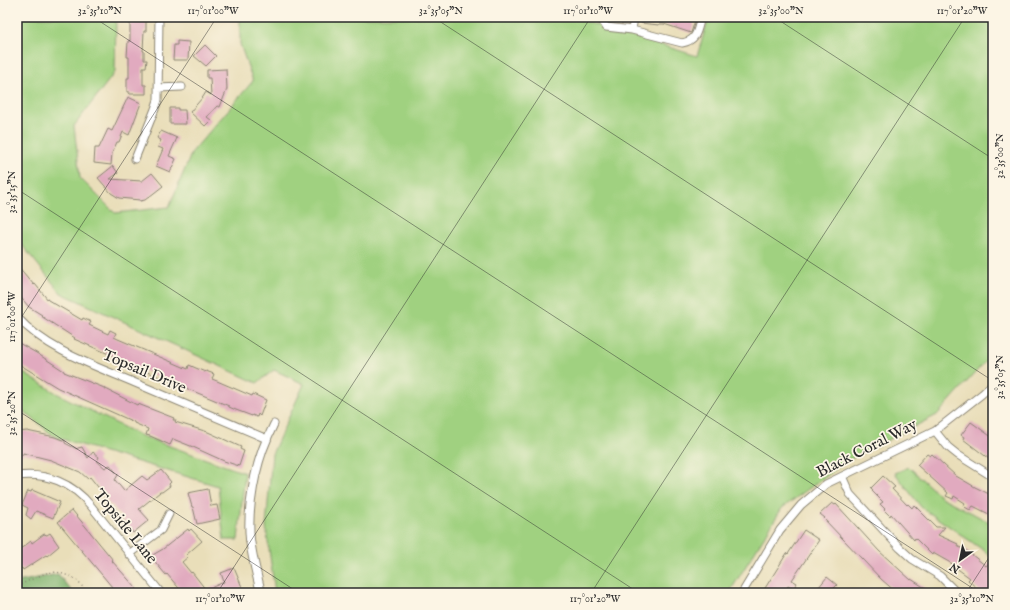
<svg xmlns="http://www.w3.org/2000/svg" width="1010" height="610" font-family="'IM FELL English',serif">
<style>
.green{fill:#a0d180;stroke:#667e56}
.forest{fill:#80b36e;stroke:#566f4c}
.building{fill:#e1aabf}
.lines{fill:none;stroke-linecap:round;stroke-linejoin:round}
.minor-casing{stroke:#8a8472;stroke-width:9}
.tertiary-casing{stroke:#8a8472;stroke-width:10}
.path{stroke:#8a8472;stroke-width:1.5;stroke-dasharray:1 3;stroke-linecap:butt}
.minor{stroke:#fff;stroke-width:7}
.tertiary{stroke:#fff;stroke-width:8}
.ticks{fill:none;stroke:#2b2b2b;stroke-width:1;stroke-opacity:0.45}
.labels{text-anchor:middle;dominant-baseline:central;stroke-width:3.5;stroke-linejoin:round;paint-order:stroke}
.street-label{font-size:16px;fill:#2b2b2b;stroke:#fcf5e5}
.neatline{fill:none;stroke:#2b2b2b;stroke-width:1.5}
.ticks-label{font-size:10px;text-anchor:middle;fill:#2b2b2b}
</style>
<rect width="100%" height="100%" fill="#fcf5e5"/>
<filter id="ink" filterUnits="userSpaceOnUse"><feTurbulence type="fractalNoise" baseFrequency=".025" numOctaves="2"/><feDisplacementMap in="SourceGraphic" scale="8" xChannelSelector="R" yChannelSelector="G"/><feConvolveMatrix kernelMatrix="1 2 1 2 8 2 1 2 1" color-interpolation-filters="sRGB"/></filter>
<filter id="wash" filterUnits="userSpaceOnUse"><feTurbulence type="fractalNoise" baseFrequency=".012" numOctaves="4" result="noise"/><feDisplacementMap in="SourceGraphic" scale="16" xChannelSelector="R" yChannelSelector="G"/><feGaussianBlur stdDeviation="0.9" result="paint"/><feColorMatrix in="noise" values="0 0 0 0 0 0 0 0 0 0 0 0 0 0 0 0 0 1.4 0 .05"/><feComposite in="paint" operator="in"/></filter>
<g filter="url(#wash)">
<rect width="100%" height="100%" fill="#e9deb9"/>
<path class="green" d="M 17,17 L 116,17 L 115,72 L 74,126 L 80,178 L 115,213 L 169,207 L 192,152 L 253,81 L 240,44 L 240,17 L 571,17 L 697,56 L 709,17 L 993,17 L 993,353 L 937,415 L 847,461 L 782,508 L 729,593 L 275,593 L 266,527 L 272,454 L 304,384 L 274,370 L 257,383 L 61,293 L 17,239 Z
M 17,369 L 58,394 L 139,435 L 245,473 L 238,540 L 224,540 L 218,486 L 55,437 L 17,406 Z
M 909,467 L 941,497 L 993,524 L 993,561 L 986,552 L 921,507 L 895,473 Z"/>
<path class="forest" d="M 58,574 L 73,593 L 17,593 L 17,582 Z"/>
<g id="blocks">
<path class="building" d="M 130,17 L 146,17 L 146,31 L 144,31 L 143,51 L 144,51 L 144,60 L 147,60 L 146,67 L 143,67 L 143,85 L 146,85 L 146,94 L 129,94 L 130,92 L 127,92 L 127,78 L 129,78 L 129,57 L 127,57 L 128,41 L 130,41 Z
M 642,17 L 674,17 L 681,19 L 682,17 L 696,17 L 691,33 L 664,24 L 659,24 L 659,25 L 641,23 Z
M 177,41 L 189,42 L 188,60 L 173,60 L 174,45 L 177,45 Z
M 205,45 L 216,56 L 206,66 L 194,56 Z
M 226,69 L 227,89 L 220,107 L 217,106 L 207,117 L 211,120 L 205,126 L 190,112 L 203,97 L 206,92 L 211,95 L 210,78 L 207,78 L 207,70 Z
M 128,97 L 141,103 L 129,135 L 123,132 L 119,142 L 117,142 L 112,153 L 111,165 L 94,163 L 95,148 L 99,148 L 108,129 L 112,131 Z
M 170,108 L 178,108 L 178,110 L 185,110 L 186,124 L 170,124 Z
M 161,131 L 177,138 L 169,156 L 176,159 L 170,172 L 156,166 L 163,149 L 158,147 L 161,140 L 157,138 Z
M 113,166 L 118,173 L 110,179 L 142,181 L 152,173 L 163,186 L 145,200 L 140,201 L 140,200 L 119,198 L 111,193 L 98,178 Z
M 17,265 L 34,285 L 35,284 L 48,300 L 82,320 L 83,318 L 91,322 L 89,325 L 108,334 L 110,330 L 116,333 L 114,337 L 118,339 L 188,369 L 189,365 L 205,372 L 206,371 L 214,374 L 212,379 L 217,381 L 252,396 L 253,394 L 266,400 L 260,416 L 258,414 L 257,417 L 252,415 L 252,416 L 236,410 L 229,407 L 229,406 L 135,367 L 122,362 L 123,361 L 118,358 L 74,339 L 75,338 L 44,318 L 41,316 L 42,315 L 29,307 L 17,293 Z
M 17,342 L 38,354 L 64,371 L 64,372 L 102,387 L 137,405 L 138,404 L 174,418 L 173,420 L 176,420 L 175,422 L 208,432 L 241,447 L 240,449 L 244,451 L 239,466 L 224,461 L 193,447 L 173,439 L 170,445 L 150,436 L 146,435 L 148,429 L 134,423 L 134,422 L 58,388 L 17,363 Z
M 971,422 L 993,438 L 993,462 L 963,439 L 964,437 L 961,435 Z
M 27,431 L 55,437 L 65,441 L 65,443 L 77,449 L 78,448 L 82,447 L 88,458 L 93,452 L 99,457 L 97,461 L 105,468 L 110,465 L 118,475 L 115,480 L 124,491 L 142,476 L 147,480 L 161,470 L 171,482 L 169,484 L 170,486 L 162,492 L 160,492 L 139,509 L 149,520 L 133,533 L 112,505 L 111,506 L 106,500 L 107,499 L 102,492 L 90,477 L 88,479 L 80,472 L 51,460 L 23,453 L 23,455 L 17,456 L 17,432 Z
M 927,454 L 930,456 L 932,454 L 956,476 L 975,487 L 993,496 L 993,516 L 973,506 L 970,510 L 963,506 L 965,503 L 954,496 L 953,499 L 946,496 L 948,493 L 917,465 Z
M 883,476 L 895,487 L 892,489 L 907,505 L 908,504 L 912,508 L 914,505 L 936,527 L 945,527 L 938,535 L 958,544 L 957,546 L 967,551 L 986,566 L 993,560 L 993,593 L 982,593 L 968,580 L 970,578 L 955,567 L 956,566 L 933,553 L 932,555 L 915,538 L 914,540 L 891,514 L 890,516 L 884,510 L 885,509 L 880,504 L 883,502 L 872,491 L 873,490 L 871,488 Z
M 208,489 L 211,506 L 217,505 L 220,519 L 197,524 L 193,507 L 192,507 L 188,493 Z
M 32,490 L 60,502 L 53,518 L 36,511 L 31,519 L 26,515 L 28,508 L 22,505 L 28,491 L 31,492 Z
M 832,503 L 835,505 L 836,504 L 879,551 L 911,580 L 911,579 L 933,593 L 897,593 L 881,579 L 824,519 L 825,518 L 820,514 Z
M 72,510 L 113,560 L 112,561 L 136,588 L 135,590 L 137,593 L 117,593 L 58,522 Z
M 188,529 L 189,531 L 191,529 L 202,541 L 186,555 L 188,557 L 182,562 L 191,573 L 192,572 L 206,590 L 224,582 L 221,573 L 234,568 L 242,587 L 238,589 L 239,591 L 234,593 L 183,593 L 167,574 L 166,575 L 156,563 L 151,556 L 163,549 Z
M 804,530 L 819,540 L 792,580 L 797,583 L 793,589 L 788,586 L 784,593 L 762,593 L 787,553 L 788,554 Z
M 50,533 L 59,546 L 47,556 L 46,555 L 23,570 L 22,568 L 17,570 L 17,550 L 23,547 L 31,541 L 32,543 L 44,534 L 47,535 Z
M 827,577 L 837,585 L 834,588 L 841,593 L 814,593 Z"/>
</g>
</g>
<g filter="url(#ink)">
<use href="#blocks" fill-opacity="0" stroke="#8a8472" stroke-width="1"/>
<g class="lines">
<g class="minor-casing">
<path id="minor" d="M 600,17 L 606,27 L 632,30 L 682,43 C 698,40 697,30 701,17
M 632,30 L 634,17
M 158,88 L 182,87
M 135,159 L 155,109 L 158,100 L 159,17
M 17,317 C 47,350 93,365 133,382 C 177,401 222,420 267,439 L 274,424
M 935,431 L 948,447 L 958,455 L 993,477
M 17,476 C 46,472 73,483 91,506 L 161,593
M 842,476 L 850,494 L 900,548 L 912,559 L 940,576 L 957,593
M 129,554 L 161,530 L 169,514
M 742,593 L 780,530 L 801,505 L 826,484 L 935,431 L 982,394 L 993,384"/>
</g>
<g class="tertiary-casing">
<path id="tertiary" d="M 261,593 C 257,575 252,557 250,539 C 247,509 255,466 267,439"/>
</g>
<path class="path" d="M 993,355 C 989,361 989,369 993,375
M 17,586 L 46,573 L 57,572 L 72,577 L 79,582 L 87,593"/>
<use href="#minor" class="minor"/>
<use href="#tertiary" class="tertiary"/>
</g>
</g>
<path class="ticks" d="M 93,17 L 980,593M 433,17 L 993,381M 774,17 L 993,159M 17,189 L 639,593M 17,324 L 217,17M 17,410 L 299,593M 217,593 L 591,17M 591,593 L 965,17M 966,593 L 993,551"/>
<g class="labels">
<g class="street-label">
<text transform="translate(144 372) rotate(23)">Topsail Drive</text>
<text transform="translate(867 449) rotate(-27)">Black Coral Way</text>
<text transform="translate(125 527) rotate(51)">Topside Lane</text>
</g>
</g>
<rect width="1010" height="610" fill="none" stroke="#fcf5e5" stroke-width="44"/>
<g transform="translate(960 560) rotate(213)" stroke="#fcf5e5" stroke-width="3" paint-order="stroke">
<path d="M0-3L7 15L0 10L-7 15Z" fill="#2b2b2b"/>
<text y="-6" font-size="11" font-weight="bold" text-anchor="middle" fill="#2b2b2b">N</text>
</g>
<rect x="22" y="22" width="966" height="566" class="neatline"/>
<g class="ticks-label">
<text x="100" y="14">32°35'10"N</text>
<text x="213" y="14">117°01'00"W</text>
<text x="441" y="14">32°35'05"N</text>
<text x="588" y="14">117°01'10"W</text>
<text x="781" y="14">32°35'00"N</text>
<text x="962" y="14">117°01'20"W</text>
<text transform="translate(999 156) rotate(-90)" y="4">32°35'00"N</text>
<text transform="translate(11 192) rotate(-90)" y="4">32°35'15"N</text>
<text transform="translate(11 317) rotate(-90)" y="4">117°01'00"W</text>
<text transform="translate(999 377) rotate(-90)" y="4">32°35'05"N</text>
<text transform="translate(11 413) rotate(-90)" y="4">32°35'20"N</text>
<text x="220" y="602">117°01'10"W</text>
<text x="595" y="602">117°01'20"W</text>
<text x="972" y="602">32°35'10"N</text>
</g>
</svg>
